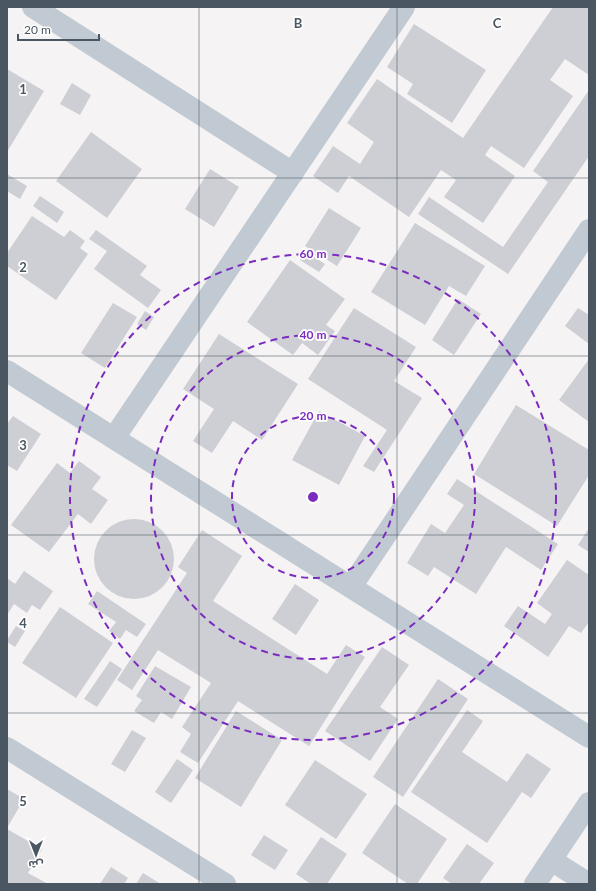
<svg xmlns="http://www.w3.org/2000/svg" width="596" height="891" font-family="Lato,'Noto Sans Arabic',sans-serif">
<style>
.building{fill:#cdcfd5}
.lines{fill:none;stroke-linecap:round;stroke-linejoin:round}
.street{stroke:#c1cad2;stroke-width:22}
.grid{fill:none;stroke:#4a5661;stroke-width:1;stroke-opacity:0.55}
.ring{fill:none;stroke:#7b2cbf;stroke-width:2;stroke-dasharray:7 5}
.grid-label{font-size:13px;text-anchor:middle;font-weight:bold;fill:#4a5661;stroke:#fff;stroke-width:3.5;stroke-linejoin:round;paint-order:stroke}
.centre{fill:#7b2cbf;stroke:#fff;stroke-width:2}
.ring-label{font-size:12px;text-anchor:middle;font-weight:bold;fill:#7b2cbf;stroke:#fff;stroke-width:3.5;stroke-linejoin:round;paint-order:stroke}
</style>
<rect width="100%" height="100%" fill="#f5f3f3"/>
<path class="building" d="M 553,7 L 589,7 L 589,75 L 565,59 L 550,80 L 573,96 L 524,168 L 491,146 L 485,155 L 515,176 L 483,223 L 444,197 L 456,180 L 441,170 L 409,217 L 349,176 L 338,193 L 313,176 L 333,146 L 360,164 L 374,142 L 347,123 L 377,79 L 463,138 Z
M 414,24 L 486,70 L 452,123 L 407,94 L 413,84 L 387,67 Z
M 7,69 L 44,91 L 7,152 Z
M 72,83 L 91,95 L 80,115 L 60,104 Z
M 589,90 L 589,156 L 508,274 L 418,214 L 429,197 L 503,247 L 548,182 L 533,171 Z
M 91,132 L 142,169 L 107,218 L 56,181 Z
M 210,169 L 239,187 L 214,227 L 185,209 Z
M 7,174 L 27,186 L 20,199 L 7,191 Z
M 40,196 L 64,212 L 57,223 L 33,206 Z
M 329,208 L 361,228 L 337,266 L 305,246 Z
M 32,216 L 64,237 L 70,230 L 85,241 L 80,248 L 88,254 L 56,300 L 7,266 L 7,253 Z
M 415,223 L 485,266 L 466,296 L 449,286 L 425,325 L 371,292 Z
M 96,230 L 147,266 L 140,275 L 161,290 L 148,308 L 94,269 L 107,251 L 89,239 Z
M 305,251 L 325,264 L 319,272 L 300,260 Z
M 290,260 L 345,299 L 326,325 L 335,331 L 318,355 L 302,343 L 293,355 L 247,322 Z
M 458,299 L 481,314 L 454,355 L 432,340 Z
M 113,303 L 137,317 L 105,368 L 81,353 Z
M 354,308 L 416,347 L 394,381 L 422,398 L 374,472 L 363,466 L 387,430 L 308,379 Z
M 578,308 L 589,315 L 589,344 L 565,326 Z
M 145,311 L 154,317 L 146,330 L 137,324 Z
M 219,334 L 298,384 L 262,440 L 233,421 L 212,453 L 193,441 L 214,409 L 183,389 Z
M 589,359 L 589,422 L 559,400 Z
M 516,405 L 589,450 L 589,475 L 557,526 L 474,474 Z
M 319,411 L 365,436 L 339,485 L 292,460 Z
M 13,416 L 41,434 L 17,471 L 7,465 L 7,424 Z
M 79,461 L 101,477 L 92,489 L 108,500 L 91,524 L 78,514 L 49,552 L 11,525 L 57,463 L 70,473 Z
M 457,479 L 558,544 L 541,570 L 506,547 L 476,594 L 434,567 L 428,576 L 407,563 L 431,524 L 445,533 L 464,505 L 447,494 Z
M94 559a40 40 0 1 1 80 0a40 40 0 1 1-80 0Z
M 589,528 L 589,552 L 578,545 Z
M 202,530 L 242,556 L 213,601 L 327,674 L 346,645 L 365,657 L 309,746 L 238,701 L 198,763 L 180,752 L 191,734 L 182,727 L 211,683 L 158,650 L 132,690 L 117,680 L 187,573 L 178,567 Z
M 567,560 L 589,575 L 589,622 L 581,633 L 569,626 L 548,657 L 504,626 L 518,606 L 545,624 L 552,614 L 537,603 Z
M 24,571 L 53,591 L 40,610 L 32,605 L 27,613 L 14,604 L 7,615 L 7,578 L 15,584 Z
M 295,584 L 319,600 L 296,635 L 272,619 Z
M 97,591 L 146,624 L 137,637 L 126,630 L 120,639 L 109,631 L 116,622 L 88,604 Z
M 60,607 L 113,643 L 76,698 L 22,663 Z
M 16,626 L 25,631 L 15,647 L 7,642 L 7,640 Z
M 382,647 L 409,665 L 380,707 L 398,719 L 370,761 L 325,731 Z
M 110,661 L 122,669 L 97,707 L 84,699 Z
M 155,666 L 191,687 L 172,719 L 161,712 L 154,723 L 134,711 L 142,700 L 136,696 Z
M 438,679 L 468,699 L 403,797 L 373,777 Z
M 467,710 L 483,721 L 462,752 L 507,782 L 527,753 L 551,769 L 531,798 L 522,792 L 487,843 L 411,792 Z
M 236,711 L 282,740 L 241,807 L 195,778 Z
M 132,730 L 146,738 L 125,772 L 111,764 Z
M 177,759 L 193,770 L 171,803 L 155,792 Z
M 315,760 L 367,794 L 336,839 L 285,805 Z
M 7,789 L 24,799 L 7,828 Z
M 395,804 L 447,839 L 417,884 L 408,884 L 362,853 Z
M 7,829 L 42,849 L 28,873 L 48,884 L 7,884 Z
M 264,835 L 288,850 L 275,870 L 251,855 Z
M 321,837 L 347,854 L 327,884 L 311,884 L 296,874 Z
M 467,844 L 494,863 L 479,884 L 452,884 L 443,878 Z
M 111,867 L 128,878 L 124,884 L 100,884 Z
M 143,873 L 151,878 L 161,884 L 136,884 Z"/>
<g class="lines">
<path class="street" d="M 33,7 L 293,173
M 7,371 L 589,737
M 114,438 L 404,7
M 351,587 L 589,230
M 7,748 L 225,884
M 551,860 L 589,884
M 535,884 L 589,803"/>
</g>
<path class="grid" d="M 199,7 L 199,884M 397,7 L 397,884M 7,178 L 589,178M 7,356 L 589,356M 7,535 L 589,535M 7,713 L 589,713"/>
<g class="ring">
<circle cx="313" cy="497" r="81"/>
<circle cx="313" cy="497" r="162"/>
<circle cx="313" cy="497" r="243"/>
</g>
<g class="grid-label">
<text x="298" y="28">B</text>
<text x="497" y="28">C</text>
<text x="23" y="94">1</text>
<text x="23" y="272">2</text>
<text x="23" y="450">3</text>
<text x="23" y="628">4</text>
<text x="23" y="806">5</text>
</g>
<circle cx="313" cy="497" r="6" class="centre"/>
<g class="ring-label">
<text x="313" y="258">60 m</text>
<text x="313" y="339">40 m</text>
<text x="313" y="420">20 m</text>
</g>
<rect width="596" height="891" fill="none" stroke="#4a5661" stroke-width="16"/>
<g transform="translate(36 855) rotate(180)" stroke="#ffffff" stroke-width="3" paint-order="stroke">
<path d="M0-3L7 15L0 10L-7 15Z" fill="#4a5661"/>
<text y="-6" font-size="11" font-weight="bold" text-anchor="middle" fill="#4a5661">ش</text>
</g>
<path d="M18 34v6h81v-6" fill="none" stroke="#4a5661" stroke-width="2"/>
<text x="24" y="34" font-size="12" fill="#4a5661" stroke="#ffffff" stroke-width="3" paint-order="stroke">20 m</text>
</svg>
